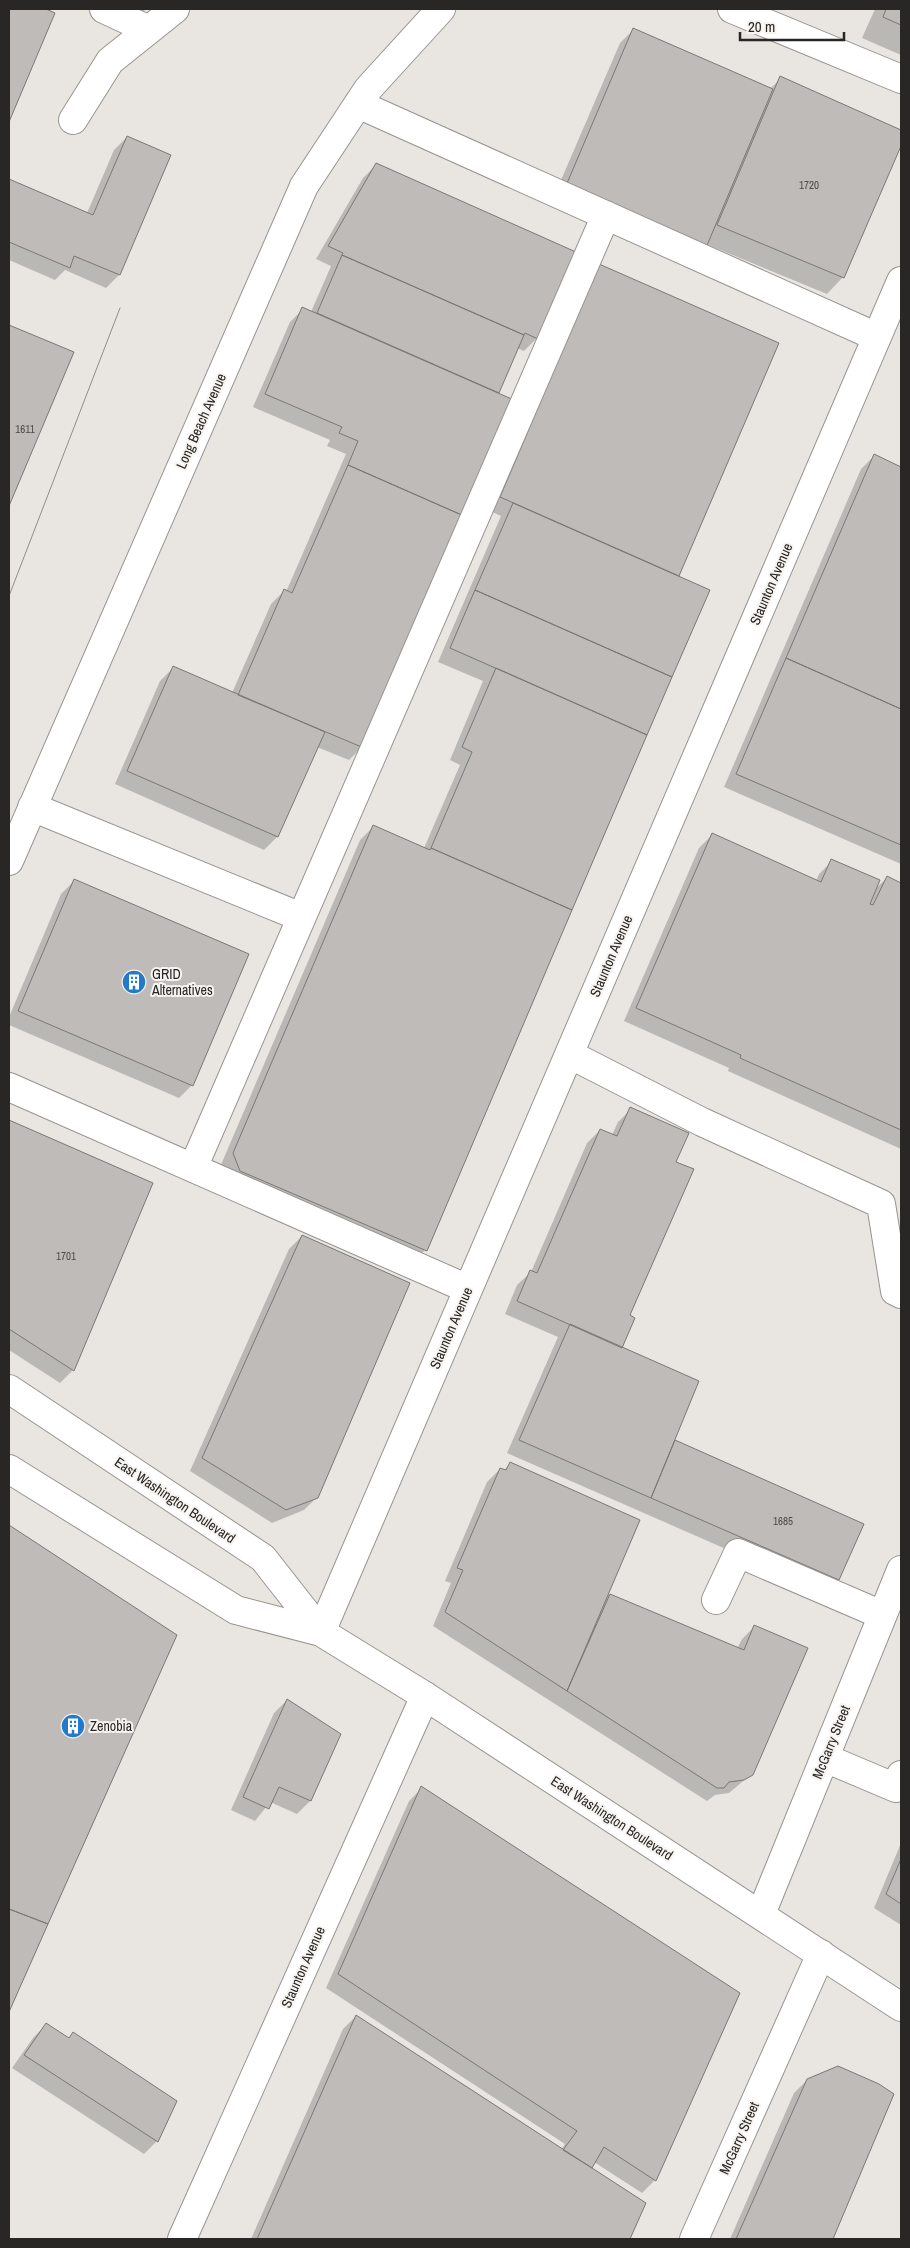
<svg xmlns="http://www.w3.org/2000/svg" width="910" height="2248" font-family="'Archivo Narrow',sans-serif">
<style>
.shadow{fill:#0003}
.building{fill:#bebbb8;stroke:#7a7875}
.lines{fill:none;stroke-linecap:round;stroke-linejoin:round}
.minor-casing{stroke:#979491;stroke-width:30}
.major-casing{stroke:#979491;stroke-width:30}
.minor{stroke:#fff;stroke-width:28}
.major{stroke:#fff;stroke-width:28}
.tram{stroke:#8f8d8a;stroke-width:1}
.labels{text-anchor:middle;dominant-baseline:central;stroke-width:4;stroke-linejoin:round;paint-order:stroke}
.number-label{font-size:11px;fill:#4e4c4a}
.street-label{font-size:14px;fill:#282725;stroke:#f6f3f0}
.poi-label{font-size:14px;fill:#282725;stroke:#f6f3f0;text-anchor:start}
</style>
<rect width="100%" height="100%" fill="#e9e6e2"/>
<path class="shadow" d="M 9,9 L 43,9 L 53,14 L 9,119 Z
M 115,9 L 146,9 L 136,18 Z
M 875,9 L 901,9 L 901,55 L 862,38 Z
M 633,30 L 770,89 L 781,78 L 901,131 L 901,143 L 843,277 L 827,294 L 706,244 L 552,201 L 620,43 Z
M 127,137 L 119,275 L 106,288 L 65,270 L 55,280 L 9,260 L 9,180 L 87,213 L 114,150 Z
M 376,165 L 537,338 L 524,351 L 517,348 L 497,393 L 362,747 L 349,760 L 317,747 L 277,837 L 264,850 L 115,784 L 160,681 L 173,668 L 232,693 L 271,604 L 284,591 L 286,592 L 346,454 L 327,446 L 330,440 L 253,407 L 290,322 L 303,309 L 311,312 L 331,266 L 316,259 L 363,178 Z
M 587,278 L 778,343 L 677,577 L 425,1250 L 412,1263 L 220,1167 L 360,840 L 373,827 L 424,848 L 460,765 L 450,760 L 483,681 L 438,662 L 501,516 L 488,510 Z
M 9,326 L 72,353 L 9,503 Z
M 874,456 L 901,468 L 901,864 L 724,787 L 861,469 Z
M 712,835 L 816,881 L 819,874 L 832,861 L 875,889 L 887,878 L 901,884 L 901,1149 L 728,1071 L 729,1068 L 624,1021 L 699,848 Z
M 74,881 L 192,1085 L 179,1098 L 9,1025 L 9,1017 L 61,894 Z
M 631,1109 L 674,1162 L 621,1348 L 672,1440 L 862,1524 L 838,1579 L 824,1592 L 507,1453 L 558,1337 L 505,1314 L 517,1285 L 531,1272 L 587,1143 L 600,1130 L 612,1135 L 618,1122 Z
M 9,1121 L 152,1184 L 73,1370 L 60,1383 L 9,1350 Z
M 302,1236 L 317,1497 L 304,1510 L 272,1523 L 190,1471 L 289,1249 Z
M 510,1464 L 607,1594 L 737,1649 L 742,1639 L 755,1626 L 754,1772 L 729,1793 L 715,1795 L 707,1801 L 433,1626 L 451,1583 L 445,1581 L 487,1482 L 500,1469 L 503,1471 Z
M 9,1527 L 175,1636 L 9,2009 Z
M 287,1700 L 339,1734 L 310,1801 L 297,1814 L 270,1802 L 255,1821 L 231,1810 L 274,1713 Z
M 422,1788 L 655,2180 L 642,2193 L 594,2162 L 590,2168 L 645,2203 L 629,2239 L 251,2239 L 343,2029 L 356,2016 L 561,2150 L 565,2144 L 326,1988 L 409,1801 Z
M 901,1843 L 901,1925 L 874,1908 Z
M 46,2025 L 68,2039 L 73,2033 L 157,2141 L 144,2154 L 12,2068 L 33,2038 Z
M 807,2080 L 893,2094 L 831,2239 L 730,2239 L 794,2093 Z"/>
<path class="building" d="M 9,9 L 46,9 L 55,13 L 9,122 Z
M 886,9 L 901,9 L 901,25 L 883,17 Z
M 633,28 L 773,89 L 705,250 L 565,188 Z
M 780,76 L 901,130 L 901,146 L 844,278 L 717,225 Z
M 127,136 L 171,155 L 120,275 L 74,256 L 70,268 L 9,242 L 9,179 L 93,215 Z
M 376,163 L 576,252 L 538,339 L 525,333 L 524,335 L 342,255 L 343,253 L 328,246 Z
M 342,255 L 524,335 L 499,393 L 317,313 Z
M 599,264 L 779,343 L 679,576 L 500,497 Z
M 302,307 L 514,400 L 464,516 L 348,465 L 358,441 L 339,433 L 342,427 L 265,394 Z
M 9,325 L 74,352 L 9,506 Z
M 874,454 L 901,467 L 901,709 L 786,658 Z
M 348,465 L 464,516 L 364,748 L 238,695 L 284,589 L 292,593 Z
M 513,503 L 710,590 L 672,677 L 475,590 Z
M 475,590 L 672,677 L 647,735 L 450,648 Z
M 786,658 L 901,709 L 901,845 L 736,774 Z
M 173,666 L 325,732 L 278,837 L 127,771 Z
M 496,668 L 647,735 L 572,910 L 431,848 L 472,752 L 462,747 Z
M 373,825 L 430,850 L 431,848 L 572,910 L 427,1251 L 240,1171 L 233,1153 Z
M 712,833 L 821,882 L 831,859 L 880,880 L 870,904 L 873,905 L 887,876 L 901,883 L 901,1130 L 740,1058 L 741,1055 L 636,1008 Z
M 74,879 L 249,954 L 193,1086 L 18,1011 Z
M 630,1107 L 689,1133 L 676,1162 L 694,1169 L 630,1315 L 635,1318 L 622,1348 L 517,1301 L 530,1270 L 537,1273 L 600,1129 L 617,1136 Z
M 9,1120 L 153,1183 L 74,1371 L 9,1329 Z
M 302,1235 L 410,1283 L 318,1498 L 286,1510 L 202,1458 Z
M 570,1324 L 699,1381 L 651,1498 L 519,1440 Z
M 675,1440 L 864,1524 L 839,1580 L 651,1498 Z
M 510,1462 L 640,1520 L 567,1691 L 445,1612 L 463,1570 L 457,1568 L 500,1468 L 506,1470 Z
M 9,1525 L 177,1635 L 48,1924 L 9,1909 Z
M 610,1594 L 744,1650 L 754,1625 L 808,1648 L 753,1775 L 744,1780 L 729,1782 L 724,1788 L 717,1788 L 567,1691 Z
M 287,1699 L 341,1734 L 311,1801 L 279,1787 L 269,1809 L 243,1797 Z
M 421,1786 L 740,1993 L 656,2181 L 604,2147 L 592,2168 L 563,2150 L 577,2131 L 338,1974 Z
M 901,1859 L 901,1904 L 886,1894 Z
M 9,1909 L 48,1924 L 9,2012 Z
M 356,2015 L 646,2203 L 630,2239 L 257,2239 Z
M 46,2023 L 69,2038 L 73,2032 L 177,2101 L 158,2142 L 24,2055 Z
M 838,2066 L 879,2084 L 894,2094 L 833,2239 L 736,2239 L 807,2079 Z"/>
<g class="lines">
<g class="minor-casing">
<path id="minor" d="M 104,9 L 149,30
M 732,9 L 901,79
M 358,104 L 877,337
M 73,120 L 110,61 L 175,9
M 32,807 L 301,917
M 9,861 L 304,186 L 368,89 L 441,9
M 569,1054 L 702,1122 L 881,1204 L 895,1291 L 901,1294
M 9,1087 L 468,1289
M 193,1168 L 606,215
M 716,1600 L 738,1553 L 882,1615
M 321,1632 L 901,281
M 825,1758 L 896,1788 L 901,1775
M 761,1914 L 901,1570
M 182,2239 L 425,1696
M 694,2239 L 821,1954"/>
</g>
<g class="major-casing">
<path id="major" d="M 9,1389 L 263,1558 L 321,1632
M 9,1469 L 236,1610 L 321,1632 L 425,1696 L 901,2007"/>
</g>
<use href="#minor" class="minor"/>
<use href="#major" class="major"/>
<path class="tram" d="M 9,596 L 120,308"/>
</g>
<defs>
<g id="building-disc" transform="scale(1.25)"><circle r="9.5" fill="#247ac8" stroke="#f6f3f0"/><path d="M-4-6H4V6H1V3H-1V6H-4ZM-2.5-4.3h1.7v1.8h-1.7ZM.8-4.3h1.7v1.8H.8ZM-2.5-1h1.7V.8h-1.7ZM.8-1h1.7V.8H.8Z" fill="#fff"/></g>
</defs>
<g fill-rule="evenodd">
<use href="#building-disc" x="134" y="982"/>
<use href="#building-disc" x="73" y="1726"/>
</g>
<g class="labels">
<g class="number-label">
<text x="809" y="185">1720</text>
<text x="25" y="429">1611</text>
<text x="66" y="1256">1701</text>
<text x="783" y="1521">1685</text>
</g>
<g class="street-label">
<text transform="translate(201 421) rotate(-66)">Long Beach Avenue</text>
<text transform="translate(771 584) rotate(-67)">Staunton Avenue</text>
<text transform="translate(611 956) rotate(-67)">Staunton Avenue</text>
<text transform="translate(451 1328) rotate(-67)">Staunton Avenue</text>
<text transform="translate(175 1500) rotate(34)">East Washington Boulevard</text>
<text transform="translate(831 1742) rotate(-68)">McGarry Street</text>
<text transform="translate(612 1818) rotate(33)">East Washington Boulevard</text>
<text transform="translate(303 1967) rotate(-66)">Staunton Avenue</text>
<text transform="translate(739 2138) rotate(-66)">McGarry Street</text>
</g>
<g class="poi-label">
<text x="152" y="974">GRID<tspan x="152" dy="16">Alternatives</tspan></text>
<text x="90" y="1726">Zenobia</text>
</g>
</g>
<rect width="910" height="2248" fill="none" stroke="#282725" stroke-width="20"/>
<path d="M740 32v8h104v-8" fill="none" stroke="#282725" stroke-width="2.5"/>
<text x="748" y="32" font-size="15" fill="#282725" stroke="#f6f3f0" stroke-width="4" paint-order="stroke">20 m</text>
</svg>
